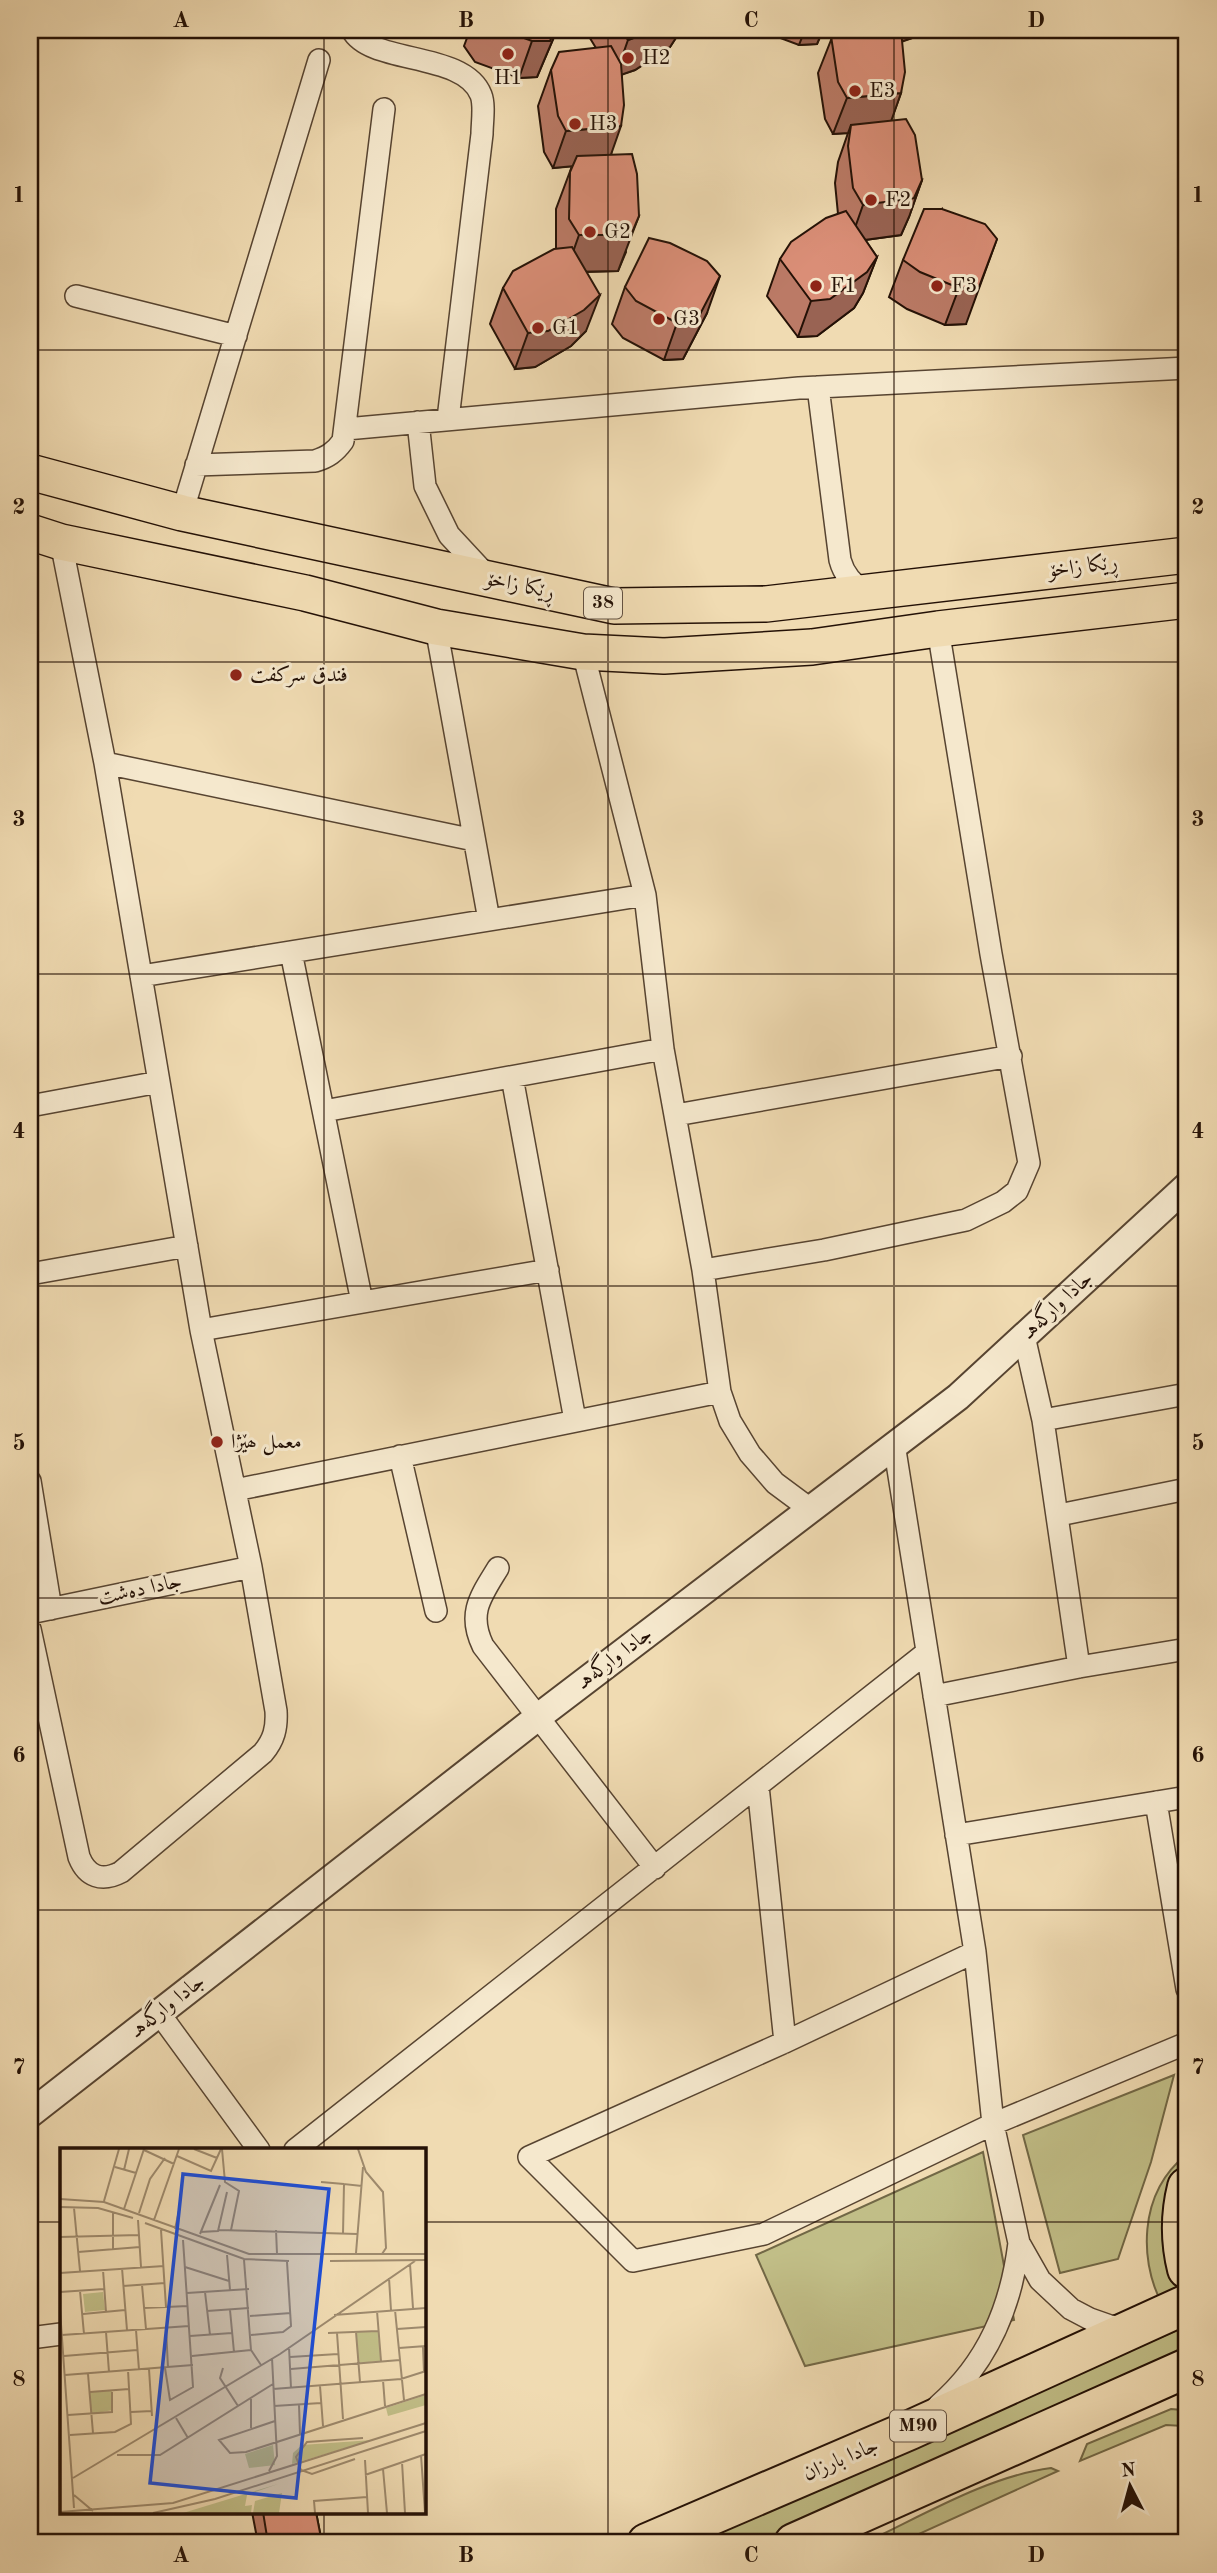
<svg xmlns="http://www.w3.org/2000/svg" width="1217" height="2573" font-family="'Old Standard TT',Amiri,serif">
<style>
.green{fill:#c1be87;stroke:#726846;stroke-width:2}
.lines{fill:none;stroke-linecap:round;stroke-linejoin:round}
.minor-casing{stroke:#574431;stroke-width:24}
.tertiary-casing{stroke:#574431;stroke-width:30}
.trunk-casing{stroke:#241106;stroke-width:38}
.motorway-casing{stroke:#241106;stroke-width:42}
.minor{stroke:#f5e8cd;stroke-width:21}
.tertiary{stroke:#f5e8cd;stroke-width:26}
.trunk{stroke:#f0dbb2;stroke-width:35}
.motorway{stroke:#f0dbb2;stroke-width:38}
.wall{fill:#bb7a66;stroke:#241106;stroke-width:2}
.shaded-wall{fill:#996353;stroke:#241106;stroke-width:2}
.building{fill:#da8e77;stroke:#241106;stroke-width:2}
.grid{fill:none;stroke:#241106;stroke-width:2;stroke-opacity:0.55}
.poi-dot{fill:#8f2418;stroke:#f5e8cd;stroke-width:2.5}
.labels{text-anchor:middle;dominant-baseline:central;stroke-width:6;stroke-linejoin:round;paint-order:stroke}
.shield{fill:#f5e8cd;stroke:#635242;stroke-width:2}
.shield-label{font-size:19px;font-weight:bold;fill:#241106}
.poi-label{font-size:21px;fill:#241106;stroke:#f5e8cd;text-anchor:start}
.street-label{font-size:21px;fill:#241106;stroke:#f5e8cd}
.inset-road{fill:none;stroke:#9e8a6d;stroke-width:2}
.view{fill:#1d4ed8;fill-opacity:0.15;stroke:#1d4ed8;stroke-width:3.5}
.inset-edge{fill:none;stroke:#241106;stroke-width:3.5}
.neatline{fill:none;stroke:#241106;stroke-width:2.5}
.grid-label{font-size:23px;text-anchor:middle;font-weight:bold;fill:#241106}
</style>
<rect width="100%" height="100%" fill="#f0dbb2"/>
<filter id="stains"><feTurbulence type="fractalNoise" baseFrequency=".00286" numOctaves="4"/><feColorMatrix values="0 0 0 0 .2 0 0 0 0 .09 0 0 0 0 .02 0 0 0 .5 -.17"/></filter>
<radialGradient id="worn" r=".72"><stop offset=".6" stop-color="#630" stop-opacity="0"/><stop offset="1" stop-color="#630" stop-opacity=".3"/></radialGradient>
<path class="green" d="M 1174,2075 L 1151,2162 L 1118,2259 L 1060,2273 L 1023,2135 Z
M 983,2152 L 1014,2320 L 805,2366 L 756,2255 Z
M 1187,2154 L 1187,2304 L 1167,2314 C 1137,2262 1138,2193 1187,2154 Z
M 1187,2326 L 1187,2360 L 821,2519 L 762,2543 L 684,2543 Z
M 1171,2409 L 1182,2410 L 1183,2426 L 1166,2425 L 1080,2461 L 1087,2444 Z
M 1051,2468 L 1058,2471 L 899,2543 L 864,2543 C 922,2516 988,2476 1051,2468 Z"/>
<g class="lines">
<g class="minor-casing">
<path id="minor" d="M 352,30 C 371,65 464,51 481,95 C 485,105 482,123 482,134 L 448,419
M 76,296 L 236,336
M 818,387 L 840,560 C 844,575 853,585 866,593
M 418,422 L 425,486 L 449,535 L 488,577
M 346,429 L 799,388 L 1187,368
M 196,465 L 315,461 C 328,457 335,452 343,441 L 384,109
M 182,513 L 319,60
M 436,627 L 489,920
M 583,652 L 645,895 L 663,1049 L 703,1270 L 720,1392 L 730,1421 L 750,1454 L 775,1483 L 810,1509
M 105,763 L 474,840
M 291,952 L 362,1302
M 141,976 L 645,895
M 512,1077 L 575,1420
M 30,1106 L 159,1082
M 324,1111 L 663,1049
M 676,1115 L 1011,1056
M 703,1270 L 824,1250 L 966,1220 L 1003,1202 L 1017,1191 L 1029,1163 L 991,954 L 938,629
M 30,1274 L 187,1246
M 201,1330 L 548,1270
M 1024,1336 L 1043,1420 L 1079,1667
M 1043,1420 L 1187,1394
M 894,1444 L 975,1952 L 993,2124 L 1019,2243 L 1040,2280 L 1071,2309 L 1090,2319 L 1110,2326 L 1126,2328
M 400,1456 L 436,1611
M 30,1481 L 51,1609
M 235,1490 L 720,1392
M 1059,1515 L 1187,1489
M 498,1568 C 481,1596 467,1613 483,1646 L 655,1868
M 30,1613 L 251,1567
M 30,1629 L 79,1857 C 87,1877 102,1882 121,1872 L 263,1753 C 274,1740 277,1728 276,1711 L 251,1567 L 201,1330 L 105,763 L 61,542
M 934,1696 L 1079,1667 L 1187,1649
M 758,1786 L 785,2042
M 1156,1802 L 1187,1989
M 956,1835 L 1187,1797
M 975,1952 L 785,2042 L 529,2157 L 633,2261 L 764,2234 L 993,2124 L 1187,2043
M 159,2013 L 259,2150
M 295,2150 L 926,1653
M 30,2338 L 61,2334
M 938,2406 C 988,2363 1011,2307 1019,2243"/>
</g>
<g class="tertiary-casing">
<path id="tertiary" d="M 30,2114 L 538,1717 L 958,1397 L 1187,1186"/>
</g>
<g class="trunk-casing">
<path id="trunk" d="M 30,472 L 182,513 L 614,606 L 766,604 L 1187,555
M 30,532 L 61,542 L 305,593 L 436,627 L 583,652 L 664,656 L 812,647 L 938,629 L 1187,600"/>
</g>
<g class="motorway-casing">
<path id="motorway" d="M 1187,2187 C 1180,2215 1180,2241 1187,2269
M 647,2543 L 910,2430 L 1187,2304
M 794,2543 L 1187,2368"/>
</g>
<use href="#minor" class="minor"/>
<use href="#tertiary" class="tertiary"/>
<use href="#trunk" class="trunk"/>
<use href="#motorway" class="motorway"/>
</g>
<path class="wall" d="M 470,30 L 557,30 L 537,77 L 519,78 L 475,62 L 464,46 Z
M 585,30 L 681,30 L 670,47 L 635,70 L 622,74 L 611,155 L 626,252 L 618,271 L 586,272 L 586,331 L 571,346 L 535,367 L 515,369 L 490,324 L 503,288 L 556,249 L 556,209 L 572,166 L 553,168 L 544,152 L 538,106 L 551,70 L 596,48 Z
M 759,30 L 823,30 L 817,44 L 799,45 Z
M 835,30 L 926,30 L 915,37 L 902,41 L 901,93 L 891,121 L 922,180 L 909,217 L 901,235 L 865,240 L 877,257 L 863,293 L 854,308 L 817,336 L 798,337 L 767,296 L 780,259 L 838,214 L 835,183 L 838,162 L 848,133 L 833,134 L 825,119 L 818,73 Z
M 942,209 L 966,324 L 945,325 L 907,309 L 889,297 L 903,260 Z
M 625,287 L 707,313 L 683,359 L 664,360 L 623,338 L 612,324 Z
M 252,2512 L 316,2512 L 322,2543 L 258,2543 Z"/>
<path class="shaded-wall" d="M 555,30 L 557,30 L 537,77 L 519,78 L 532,41 Z
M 653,30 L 681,30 L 670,47 L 635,70 L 615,77 L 628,40 Z
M 805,30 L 823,30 L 817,44 L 799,45 Z
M 900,30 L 926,30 L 915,37 L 895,44 Z
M 901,93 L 888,130 L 851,125 L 848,133 L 833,134 L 847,98 Z
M 621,126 L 608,163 L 553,168 L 566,131 Z
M 922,180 L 909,217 L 901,235 L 850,242 L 863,205 Z
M 639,216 L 618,271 L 566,272 L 579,235 Z
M 997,239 L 966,324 L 945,325 L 959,288 Z
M 877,257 L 863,293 L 854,308 L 817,336 L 798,337 L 811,301 Z
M 720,276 L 707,313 L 683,359 L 664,360 L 677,323 Z
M 600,295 L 586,331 L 571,346 L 535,367 L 515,369 L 528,333 Z"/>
<path class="building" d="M 502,30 L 555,30 L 550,41 L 532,41 Z
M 621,30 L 653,30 L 648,33 L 628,40 Z
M 835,30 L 901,30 L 905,72 L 901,93 L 847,98 L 838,82 L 831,36 Z
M 611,46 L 621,64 L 624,105 L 621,126 L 566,131 L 558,116 L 551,70 L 559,52 Z
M 906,119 L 915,135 L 922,180 L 914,198 L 863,205 L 853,188 L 848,146 L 851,125 Z
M 632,154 L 637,174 L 639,216 L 631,235 L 579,235 L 569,219 L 570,172 L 577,156 Z
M 924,209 L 942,209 L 985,224 L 997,239 L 979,287 L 959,288 L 920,272 L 903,260 Z
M 846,211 L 877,257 L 867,272 L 830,299 L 811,301 L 780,259 L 791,242 L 826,218 Z
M 649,238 L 670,243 L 707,261 L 720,276 L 696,322 L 677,323 L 636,301 L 625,287 Z
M 572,247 L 600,295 L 584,310 L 548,331 L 528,333 L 503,288 L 513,271 L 554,249 Z
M 263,2512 L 316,2512 L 322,2543 L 268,2543 Z"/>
<path class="grid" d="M 324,30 L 324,2150M 608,30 L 608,2543M 894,30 L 894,2543M 30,350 L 1187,350M 30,662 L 1187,662M 30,974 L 1187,974M 30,1286 L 1187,1286M 30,1598 L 1187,1598M 30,1910 L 1187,1910M 30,2222 L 61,2222M 424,2222 L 1187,2222M 324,2512 L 324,2543"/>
<g class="poi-dot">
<circle cx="508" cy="54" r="7"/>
<circle cx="628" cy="58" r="7"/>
<circle cx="855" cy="91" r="7"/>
<circle cx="575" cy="124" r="7"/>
<circle cx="871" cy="200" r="7"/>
<circle cx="590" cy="232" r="7"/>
<circle cx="816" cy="286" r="7"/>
<circle cx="937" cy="286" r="7"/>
<circle cx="659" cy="319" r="7"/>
<circle cx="538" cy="328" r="7"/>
<circle cx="236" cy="675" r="7"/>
<circle cx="217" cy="1442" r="7"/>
</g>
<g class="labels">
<g class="shield">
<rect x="584" y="587.5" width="38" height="31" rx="5"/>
<rect x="890" y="2410.5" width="56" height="31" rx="5"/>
</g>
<g class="shield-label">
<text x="603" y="603">38</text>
<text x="918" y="2426">M90</text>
</g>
<g class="poi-label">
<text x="642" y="58">H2</text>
<text x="508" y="78" text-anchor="middle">H1</text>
<text x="869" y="91">E3</text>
<text x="589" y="124">H3</text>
<text x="885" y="200">F2</text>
<text x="604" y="232">G2</text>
<text x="830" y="286">F1</text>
<text x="951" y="286">F3</text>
<text x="673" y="319">G3</text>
<text x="552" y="328">G1</text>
<text x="250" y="675">فندق سركفت</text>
<text x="231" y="1442">معمل ھێژا</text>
</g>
<g class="street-label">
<text transform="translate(1083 567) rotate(-7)">ڕێکا زاخۆ</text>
<text transform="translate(520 586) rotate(12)">ڕێکا زاخۆ</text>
<text transform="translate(1058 1305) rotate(-43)">جادا وارگه‌هـ</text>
<text transform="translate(140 1590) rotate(-12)">جادا دەشت</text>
<text transform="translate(615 1658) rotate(-37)">جادا وارگه‌هـ</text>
<text transform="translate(168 2006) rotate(-38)">جادا وارگه‌هـ</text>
<text transform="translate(841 2460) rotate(-23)">جادا بارزان</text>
</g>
</g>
<g transform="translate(60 2148)">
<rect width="366" height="366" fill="#f0dbb2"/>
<path d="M 43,144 L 45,162 L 25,164 L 23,146 ZM 318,183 L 321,213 L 298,215 L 296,184 ZM 52,242 L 53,262 L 31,266 L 30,244 ZM 366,247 L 366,257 L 328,268 L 326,260 ZM 312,292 L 232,316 L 233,305 L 242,297 ZM 213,297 L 215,317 L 189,320 L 185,306 ZM 218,336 L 187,347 L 185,358 L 192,357 L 191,365 L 123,365 ZM 222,345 L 219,365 L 193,365 L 195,353 Z" fill="#c1be87"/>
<path class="inset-road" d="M 134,1 L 157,10M 162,1 L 165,34 L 179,43 L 171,82M 298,1 L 306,24 L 323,44 L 326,100 L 322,106M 84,2 L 114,16M 117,8 L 151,23 L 161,1M 55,19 L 76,25M 64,22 L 69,1M 261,34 L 284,36M 0,51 L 44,54 L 189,106 L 366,106M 44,53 L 59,1M 0,59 L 38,60 L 73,70M 14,60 L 20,123M 64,61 L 84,1M 53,64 L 53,101M 79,65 L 90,31 L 105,10M 78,72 L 81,119M 94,72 L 119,1M 85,75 L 184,111 L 229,113M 115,81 L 120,58M 101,82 L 106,159M 159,82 L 297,86M 216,82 L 217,106M 140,84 L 158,83 L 167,44M 140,86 L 160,37M 283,86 L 284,36 L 302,38M 0,89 L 79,87M 18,104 L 80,99M 296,105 L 303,19M 167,107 L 170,142M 184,112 L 191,202 L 201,217M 270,113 L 366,112M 350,116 L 353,160M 125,119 L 169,133M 62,120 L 67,182M 43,122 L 46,164M 0,125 L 104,118M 329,130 L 331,162M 82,137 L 86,181M 63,138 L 105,135M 20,143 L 24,186M 0,144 L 44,141M 145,144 L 150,187M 127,145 L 189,141M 84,160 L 128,158M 0,162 L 14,360M 170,162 L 174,204M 335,162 L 344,252M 147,163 L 189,160M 317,163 L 321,213M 23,166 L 65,162M 274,167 L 366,160M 190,168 L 231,165M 106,179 L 108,220M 337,181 L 366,179M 76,182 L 79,222M 46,184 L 49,224M 296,184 L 300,234M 268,185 L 318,183M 277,185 L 283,271M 2,187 L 129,178M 191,187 L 223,184 L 231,178 L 227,114M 130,188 L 172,185M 229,199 L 231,240M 363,199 L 364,224M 339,200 L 366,198M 4,208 L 77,202M 132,208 L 191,202M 230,209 L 278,206M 105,220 L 110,252 L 133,239 L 123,92M 163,220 L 160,230 L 178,258M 89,221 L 92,268M 231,221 L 340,212M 28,226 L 33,285M 5,227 L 133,217M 323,232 L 325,258M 260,238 L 263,278M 213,241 L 341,231 L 366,223M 30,244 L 69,241M 191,251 L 191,280M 239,257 L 240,286M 214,258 L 261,255M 71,264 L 92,263M 8,267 L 52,264 L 52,242M 116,270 L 128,290M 215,273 L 159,292 L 170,305 L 186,304 L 366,246M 10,287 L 55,284 L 71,276 L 68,222M 57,307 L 100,307 L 213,236M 361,307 L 365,365M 295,311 L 252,326 L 241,322 L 236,309 L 247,294 L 303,290M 305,312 L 308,365M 342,314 L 345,365M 323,321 L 327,365M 209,323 L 217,308 L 212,210M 305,327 L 366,306M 13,330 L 220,206 L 355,113M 14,347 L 33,363M 0,364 L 113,355 L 366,275M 93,365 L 155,351 L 366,283M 255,365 L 254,353 L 307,349"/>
<path class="view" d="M 123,26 L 269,41 L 236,350 L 90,335 Z"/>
<rect width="366" height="366" class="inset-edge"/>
</g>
<rect width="1217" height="2573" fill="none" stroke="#f0dbb2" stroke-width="77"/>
<g transform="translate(1130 2486) rotate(354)" stroke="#f5e8cd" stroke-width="5" paint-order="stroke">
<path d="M0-5L12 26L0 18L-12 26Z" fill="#241106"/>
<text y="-10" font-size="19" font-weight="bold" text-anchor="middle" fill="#241106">N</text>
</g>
<rect x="38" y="38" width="1140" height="2496" class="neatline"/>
<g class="grid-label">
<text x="181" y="27">A</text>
<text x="466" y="27">B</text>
<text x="751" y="27">C</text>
<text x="1036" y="27">D</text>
<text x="19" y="202">1</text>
<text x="1198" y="202">1</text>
<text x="19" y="514">2</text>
<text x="1198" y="514">2</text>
<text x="19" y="826">3</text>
<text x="1198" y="826">3</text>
<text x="19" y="1138">4</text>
<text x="1198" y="1138">4</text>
<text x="19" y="1450">5</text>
<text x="1198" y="1450">5</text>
<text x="19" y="1762">6</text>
<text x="1198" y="1762">6</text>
<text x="19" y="2074">7</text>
<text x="1198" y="2074">7</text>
<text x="19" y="2386">8</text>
<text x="1198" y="2386">8</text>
<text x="181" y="2562">A</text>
<text x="466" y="2562">B</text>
<text x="751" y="2562">C</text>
<text x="1036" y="2562">D</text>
</g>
<rect width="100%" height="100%" filter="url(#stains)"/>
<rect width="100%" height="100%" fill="url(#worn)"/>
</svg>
